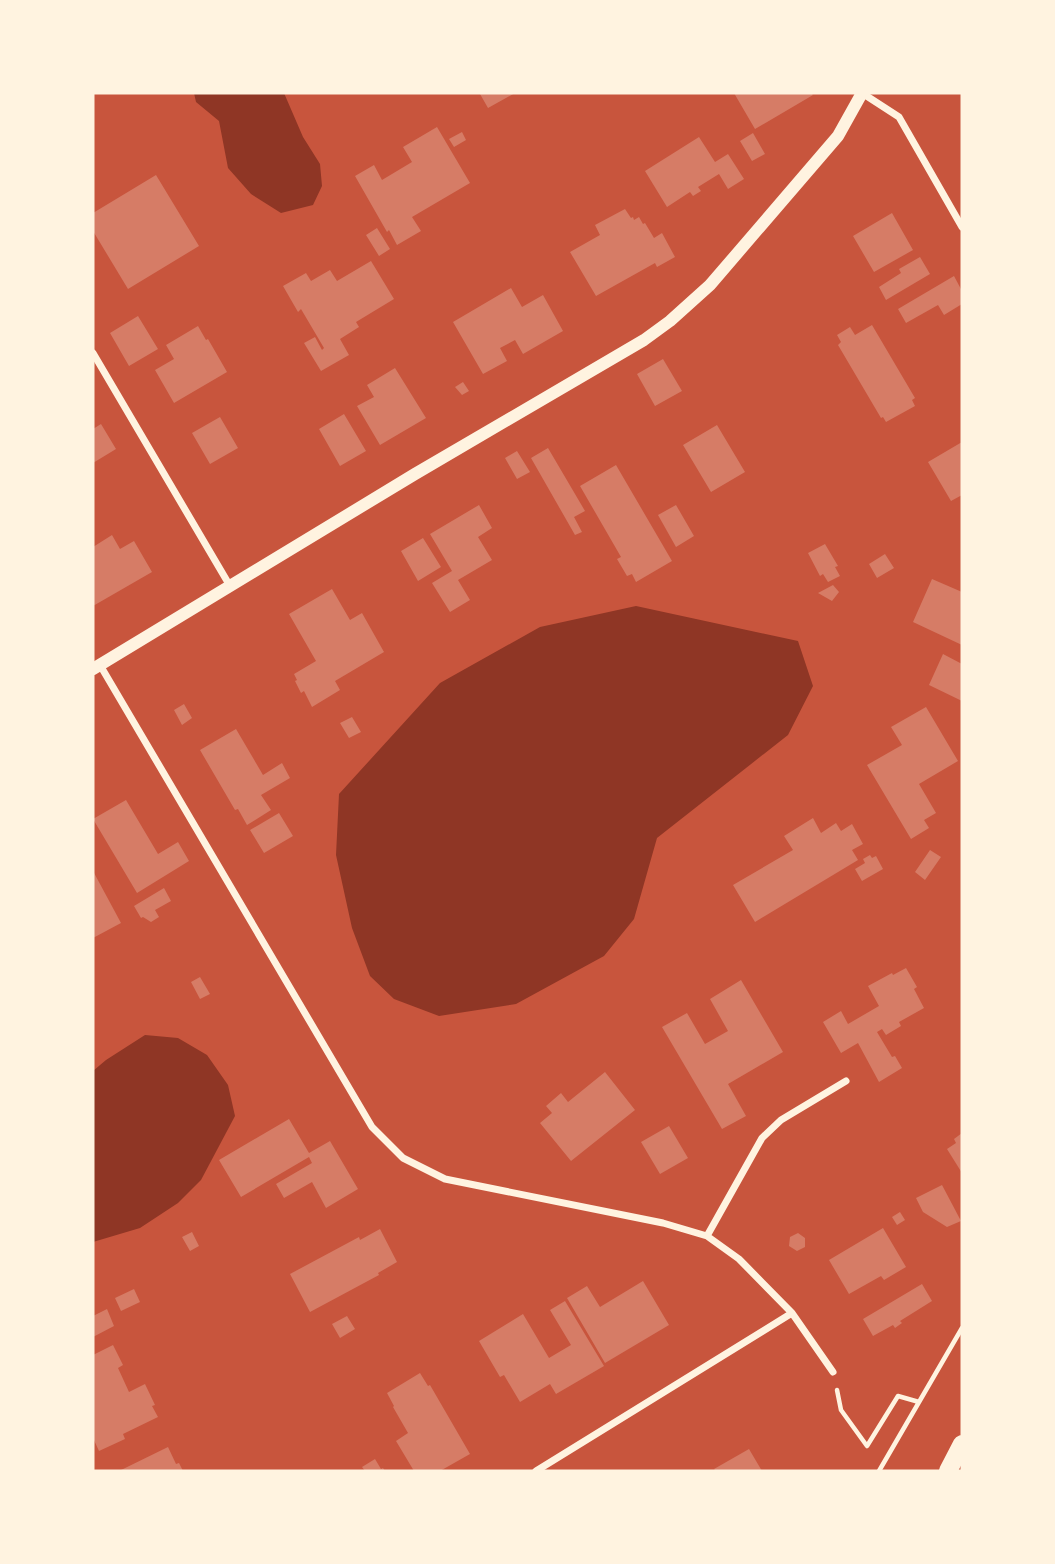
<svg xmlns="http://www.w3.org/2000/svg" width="1055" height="1564" font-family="Barlow,sans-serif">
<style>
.water{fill:#8f3625}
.building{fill:#d67c66}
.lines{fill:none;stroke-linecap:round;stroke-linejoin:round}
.path{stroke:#fff3e0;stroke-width:4.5}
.minor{stroke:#fff3e0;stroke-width:7}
.tertiary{stroke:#fff3e0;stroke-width:12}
.primary{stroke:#fff3e0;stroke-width:18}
</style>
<rect width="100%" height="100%" fill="#c8553d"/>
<path class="water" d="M 194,93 L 284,93 L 303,137 L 320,164 L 322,186 L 313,205 L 281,213 L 251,194 L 228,168 L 219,121 L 196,102 Z
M 636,606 L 798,641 L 813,686 L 788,735 L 657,838 L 634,919 L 604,956 L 516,1004 L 439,1016 L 394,999 L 370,976 L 352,928 L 336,855 L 339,794 L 440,683 L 540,627 Z
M 145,1035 L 178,1038 L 207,1055 L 228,1085 L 235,1116 L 201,1180 L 178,1203 L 140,1228 L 93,1242 L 93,1071 L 106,1060 Z"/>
<path class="building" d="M 483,93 L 515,93 L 488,108 L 480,94 Z
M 734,93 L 811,93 L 813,95 L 755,129 Z
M 437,127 L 470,183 L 412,217 L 421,231 L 397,245 L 389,230 L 387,232 L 355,176 L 374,165 L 382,180 L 412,162 L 403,147 Z
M 462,132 L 466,140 L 454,147 L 449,139 Z
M 753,133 L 765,154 L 752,161 L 740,141 Z
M 699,137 L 715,162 L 728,154 L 744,179 L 728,189 L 719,174 L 698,187 L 701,191 L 693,196 L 690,192 L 667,207 L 645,171 Z
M 156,175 L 199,246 L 128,289 L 93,231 L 93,213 Z
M 625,209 L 631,218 L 633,217 L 634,220 L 639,217 L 643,224 L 645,223 L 654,238 L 662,233 L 675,257 L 657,267 L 655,263 L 596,296 L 570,252 L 600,235 L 595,225 Z
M 892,213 L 913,250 L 874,272 L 853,236 Z
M 377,228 L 390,249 L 379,256 L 366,235 Z
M 920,257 L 930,274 L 886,300 L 879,287 L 901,273 L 899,269 Z
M 371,261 L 394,299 L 356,322 L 359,327 L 340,339 L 349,355 L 321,371 L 304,343 L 315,337 L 322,350 L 324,348 L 301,309 L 298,312 L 283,286 L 306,273 L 311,281 L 330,270 L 337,281 Z
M 954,276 L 962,291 L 962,304 L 944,315 L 938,305 L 906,323 L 898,309 Z
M 511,288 L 522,307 L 543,295 L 563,331 L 523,354 L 515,340 L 500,348 L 507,361 L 483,374 L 453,322 Z
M 138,316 L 158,349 L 129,366 L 110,333 Z
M 872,325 L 915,398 L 912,400 L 915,406 L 886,422 L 883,417 L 881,418 L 838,345 L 841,342 L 837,335 L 850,327 L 855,335 Z
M 198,326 L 206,340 L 208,339 L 227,372 L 174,403 L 155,370 L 174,359 L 166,345 Z
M 663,359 L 682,391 L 655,406 L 637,374 Z
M 395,368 L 426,418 L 380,445 L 357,406 L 374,397 L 367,385 Z
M 463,382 L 469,391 L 462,395 L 455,387 Z
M 344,414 L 366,451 L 340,466 L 319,429 Z
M 220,417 L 238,448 L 210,464 L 192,433 Z
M 101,424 L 116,449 L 93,463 L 93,429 Z
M 717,425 L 745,472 L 711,492 L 683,445 Z
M 962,442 L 962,495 L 951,501 L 928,462 Z
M 548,448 L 585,511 L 574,517 L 582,532 L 575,535 L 531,458 Z
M 517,451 L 530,472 L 517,479 L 505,458 Z
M 616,465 L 672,561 L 636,582 L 632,574 L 627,576 L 617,559 L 621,557 L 580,486 Z
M 479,505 L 492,528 L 478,537 L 492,560 L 458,580 L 470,600 L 450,612 L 432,583 L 452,571 L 430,534 Z
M 676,505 L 694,536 L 676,547 L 658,515 Z
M 112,535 L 120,549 L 134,541 L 152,572 L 93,606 L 93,547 Z
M 423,538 L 441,567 L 418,581 L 401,551 Z
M 825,544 L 838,566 L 835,567 L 840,576 L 828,582 L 823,574 L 820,576 L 808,553 Z
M 885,554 L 894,568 L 877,578 L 869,564 Z
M 932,579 L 962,592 L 962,645 L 913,622 Z
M 833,585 L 839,592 L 832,601 L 818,593 Z
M 332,589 L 350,620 L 362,613 L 384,652 L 335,681 L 340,690 L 312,707 L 304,691 L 301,693 L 295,681 L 297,680 L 294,674 L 316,661 L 289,614 Z
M 943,654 L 962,664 L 962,701 L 929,685 Z
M 184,704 L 192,718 L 182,725 L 174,710 Z
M 926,707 L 958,761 L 919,784 L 936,813 L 924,820 L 929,828 L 911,839 L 867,765 L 902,745 L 891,727 Z
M 352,717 L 361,732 L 349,738 L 340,723 Z
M 236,729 L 263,775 L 282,763 L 290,778 L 261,795 L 271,810 L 247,825 L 238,809 L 235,810 L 200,750 Z
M 126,800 L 158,854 L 178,842 L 189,861 L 137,893 L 93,819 Z
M 279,813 L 293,836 L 264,853 L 250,830 Z
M 813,818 L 821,833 L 836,823 L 841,831 L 852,824 L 863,844 L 852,850 L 858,860 L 755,922 L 733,885 L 793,850 L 784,836 Z
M 930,850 L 941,857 L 925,880 L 915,872 Z
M 870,855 L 872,858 L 876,856 L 883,869 L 862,881 L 855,869 L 865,863 L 863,859 Z
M 93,871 L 121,923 L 93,938 Z
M 164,888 L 171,901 L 155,910 L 159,917 L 151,922 L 143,917 L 141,918 L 134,906 Z
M 906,968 L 917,987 L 914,989 L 924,1008 L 899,1022 L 901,1026 L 886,1035 L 882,1029 L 877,1032 L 892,1057 L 895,1056 L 902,1068 L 879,1082 L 858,1043 L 841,1053 L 823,1022 L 841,1011 L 848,1024 L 879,1006 L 868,986 L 892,973 L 893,975 Z
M 200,977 L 210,994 L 200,999 L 191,982 Z
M 741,980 L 783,1052 L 728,1084 L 746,1116 L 722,1129 L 662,1027 L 687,1013 L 705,1044 L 728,1031 L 710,999 Z
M 605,1072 L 635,1110 L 571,1161 L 540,1123 L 552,1113 L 546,1106 L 561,1093 L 568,1102 Z
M 289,1119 L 309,1153 L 330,1141 L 358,1189 L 326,1208 L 312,1182 L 284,1198 L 276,1184 L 312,1163 L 309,1157 L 241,1197 L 219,1160 Z
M 669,1126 L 688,1158 L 660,1174 L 641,1142 Z
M 962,1133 L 962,1173 L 947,1149 L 956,1143 L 954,1139 Z
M 942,1185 L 961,1221 L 947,1227 L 923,1212 L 916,1198 Z
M 900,1212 L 905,1220 L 897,1225 L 892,1217 Z
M 883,1228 L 906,1267 L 884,1280 L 881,1276 L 849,1294 L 829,1260 Z
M 380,1229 L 397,1262 L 378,1273 L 379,1275 L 310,1312 L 290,1274 L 359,1237 L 360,1240 Z
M 192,1232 L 199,1246 L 190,1251 L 182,1237 Z
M 798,1233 L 805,1238 L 805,1247 L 797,1251 L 789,1246 L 790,1237 Z
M 643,1281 L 669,1325 L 605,1363 L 567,1298 L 587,1286 L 600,1307 Z
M 922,1284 L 932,1301 L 900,1321 L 902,1323 L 895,1328 L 893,1325 L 873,1336 L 863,1319 Z
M 134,1289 L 140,1302 L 121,1311 L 115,1298 Z
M 565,1301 L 604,1366 L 556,1394 L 550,1384 L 520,1402 L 504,1375 L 500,1377 L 479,1341 L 523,1314 L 549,1358 L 571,1345 L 550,1310 Z
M 107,1309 L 114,1326 L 93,1337 L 93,1316 Z
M 347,1316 L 355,1329 L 340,1338 L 332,1324 Z
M 113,1345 L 123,1365 L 118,1368 L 129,1392 L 145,1384 L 155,1405 L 152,1406 L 158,1417 L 123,1434 L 125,1439 L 99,1451 L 93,1438 L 93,1424 L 94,1424 L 93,1420 L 93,1355 Z
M 420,1373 L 428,1386 L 430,1385 L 470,1454 L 440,1471 L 414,1471 L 396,1441 L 408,1433 L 393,1407 L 394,1406 L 387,1393 Z
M 168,1447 L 176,1464 L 179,1463 L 183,1471 L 119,1471 Z
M 749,1449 L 762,1471 L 716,1471 L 714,1469 Z
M 375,1459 L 381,1469 L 383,1468 L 385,1471 L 365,1471 L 362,1467 Z"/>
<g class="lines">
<path class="path" d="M 837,1390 L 841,1410 L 867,1446 L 898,1396 L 919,1402
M 879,1471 L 962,1328"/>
<path class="minor" d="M 862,93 L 899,117 L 962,227
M 93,353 L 230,586
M 100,665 L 372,1127 L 403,1158 L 445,1179 L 663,1223 L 707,1236 L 739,1259 L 792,1313 L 833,1372
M 707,1236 L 762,1138 L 781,1120 L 846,1081
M 536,1471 L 792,1313"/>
<path class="tertiary" d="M 93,669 L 415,474 L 644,340 L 670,321 L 710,285 L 838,136 L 862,93"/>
<path class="primary" d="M 948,1471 L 962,1444"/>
</g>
<rect width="1055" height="1564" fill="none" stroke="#fff3e0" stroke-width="189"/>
</svg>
